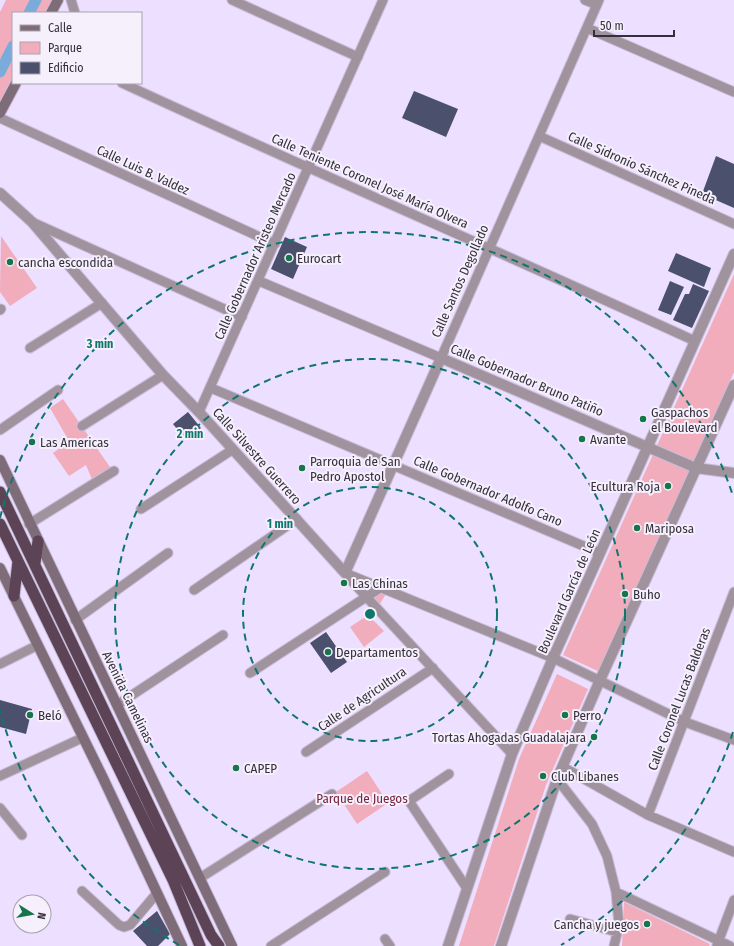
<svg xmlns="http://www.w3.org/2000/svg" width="734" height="946" font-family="'Fira Sans Condensed',sans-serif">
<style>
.green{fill:#f1adbb}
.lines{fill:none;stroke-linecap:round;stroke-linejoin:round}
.canal{stroke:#7aacdb;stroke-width:11}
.building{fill:#4b506c}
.minor-casing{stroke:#c8bcd8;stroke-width:11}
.tertiary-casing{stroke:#c8bcd8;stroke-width:12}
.secondary-casing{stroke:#c8bcd8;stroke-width:12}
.trunk-casing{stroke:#c8bcd8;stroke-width:13}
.minor{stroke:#a0939d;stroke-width:9}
.tertiary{stroke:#a0939d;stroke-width:10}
.secondary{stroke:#7f6c79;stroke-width:10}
.trunk{stroke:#5c4456;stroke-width:11}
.ring{fill:none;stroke:#0f766e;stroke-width:2;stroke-dasharray:7 5}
.poi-dot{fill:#16754b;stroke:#f6f0fd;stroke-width:1.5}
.labels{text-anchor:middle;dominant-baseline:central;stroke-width:4;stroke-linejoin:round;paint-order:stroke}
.street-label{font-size:13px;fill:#352f3b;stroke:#f6f0fd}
.poi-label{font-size:13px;fill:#352f3b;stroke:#f6f0fd;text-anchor:start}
.park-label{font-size:13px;fill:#77253e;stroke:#f6f0fd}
.centre{fill:#0f766e;stroke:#f6f0fd;stroke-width:2}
.ring-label{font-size:12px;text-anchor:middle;font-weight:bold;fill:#0f766e;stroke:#f6f0fd;stroke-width:4;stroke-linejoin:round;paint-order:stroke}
</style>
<rect width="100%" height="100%" fill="#eddfff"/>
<path class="green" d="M 6,0 L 60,0 L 53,13 L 13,13 L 13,83 L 0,117 L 0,12 Z
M 1,236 L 37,288 L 10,306 L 0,292 Z
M 734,274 L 734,372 L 600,672 L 563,655 Z
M 63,399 L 112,470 L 93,482 L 86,465 L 69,476 L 53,453 L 69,441 L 50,408 Z
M 350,577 L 387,592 L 377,609 Z
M 368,615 L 384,631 L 364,647 L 350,627 Z
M 557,674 L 588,689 L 546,785 L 494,946 L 459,946 L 519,759 Z
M 367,771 L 388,803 L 357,824 L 336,792 Z
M 624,902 L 710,944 L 709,946 L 622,946 Z"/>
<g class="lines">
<path class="canal" d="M 29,13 L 36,0
M 0,72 L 13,46"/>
</g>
<path class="building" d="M 414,91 L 458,109 L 446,137 L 402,118 Z
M 716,156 L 734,164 L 734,208 L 702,194 Z
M 285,237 L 307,247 L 293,279 L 271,269 Z
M 676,253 L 711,268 L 704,287 L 668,271 Z
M 670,281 L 684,287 L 671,315 L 658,310 Z
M 693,284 L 709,291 L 692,328 L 673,320 L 685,294 L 689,294 Z
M 188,412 L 201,428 L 185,439 L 173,424 Z
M 326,632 L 347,662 L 331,673 L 310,643 Z
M 0,700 L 32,709 L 26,734 L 0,727 Z
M 157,911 L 170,934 L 158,946 L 147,946 L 133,931 Z"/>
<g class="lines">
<g class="minor-casing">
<path id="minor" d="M 71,0 L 75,13
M 232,0 L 358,57
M 585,0 L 597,5
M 587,28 L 734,92
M 122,83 C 312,171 505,254 695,341
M 0,118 L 275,244
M 539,136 L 734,224
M 32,222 L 242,317
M 259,281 L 441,358 L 599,0
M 0,310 L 1,309
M 30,348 L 102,303
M 211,388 L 600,553
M 199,412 L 383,0
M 82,426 L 163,375
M 0,430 L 58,390
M 141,509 L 232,450
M 29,524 L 114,471
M 345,573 L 553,658 L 685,722 L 734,740
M 347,576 L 512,754
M 194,590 L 297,519
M 75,620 L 168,553
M 0,664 L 38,645
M 250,673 L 380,588
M 117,705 L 223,635
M 306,752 L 433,668
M 563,767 L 648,815 L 734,852
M 449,774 L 409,801 L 466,887
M 0,776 L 82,738
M 557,779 L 592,824 L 607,856 L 616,892 L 619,925 L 614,946
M 0,808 L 22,835
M 648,815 L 734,592
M 200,878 L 332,794
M 82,891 L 119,925 L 124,927 L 130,925 L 157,893
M 616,892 L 730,946
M 570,919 L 617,932
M 385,939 L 390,946
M 717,945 L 734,900
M 271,946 L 385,872"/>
</g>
<g class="tertiary-casing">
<path id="tertiary" d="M 0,193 L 32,222 L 163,375 L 199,412 L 345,573 L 441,358 L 696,468 L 734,473
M 448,946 L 512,754 L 553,658 L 734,254
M 501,946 L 557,779 L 600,680 L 734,385"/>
</g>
<g class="secondary-casing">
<path id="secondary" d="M 51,13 L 58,0
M 0,113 L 16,83
M 0,460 L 232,946
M 0,568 L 103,778 L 182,946"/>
</g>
<g class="trunk-casing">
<path id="trunk" d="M 0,492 L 211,935 L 219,946
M 0,524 L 173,880 L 200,946
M 35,563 L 38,541
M 14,596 L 18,561"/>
</g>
<use href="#minor" class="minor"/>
<use href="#tertiary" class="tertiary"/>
<use href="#secondary" class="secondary"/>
<use href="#trunk" class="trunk"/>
</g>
<g class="ring">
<circle cx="370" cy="614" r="127"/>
<circle cx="370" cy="614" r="255"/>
<path d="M733 732A382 382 0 0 1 561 945M179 945A382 382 0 0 1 0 710M0 518A382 382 0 0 1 733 496"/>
</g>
<g class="poi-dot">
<circle cx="289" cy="258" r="4"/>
<circle cx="10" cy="262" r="4"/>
<circle cx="643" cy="419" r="4"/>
<circle cx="582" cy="439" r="4"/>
<circle cx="32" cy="442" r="4"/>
<circle cx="302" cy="468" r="4"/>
<circle cx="668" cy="486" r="4"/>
<circle cx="637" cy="528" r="4"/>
<circle cx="344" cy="583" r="4"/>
<circle cx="625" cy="594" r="4"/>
<circle cx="328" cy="652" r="4"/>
<circle cx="30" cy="715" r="4"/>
<circle cx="565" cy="715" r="4"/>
<circle cx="594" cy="737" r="4"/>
<circle cx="236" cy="768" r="4"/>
<circle cx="543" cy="776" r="4"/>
<circle cx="647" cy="924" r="4"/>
</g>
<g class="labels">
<g class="street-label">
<text transform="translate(642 168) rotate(24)">Calle Sidronio Sánchez Pineda</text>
<text transform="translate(143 170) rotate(25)">Calle Luis B. Valdez</text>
<text transform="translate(370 181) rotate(24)">Calle Teniente Coronel José María Olvera</text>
<text transform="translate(255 256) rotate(-66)">Calle Gobernador Aristeo Mercado</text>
<text transform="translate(460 281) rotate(-66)">Calle Santos Degollado</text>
<text transform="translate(527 380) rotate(23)">Calle Gobernador Bruno Patiño</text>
<text transform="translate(257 456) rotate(48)">Calle Silvestre Guerrero</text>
<text transform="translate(488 491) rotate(23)">Calle Gobernador Adolfo Cano</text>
<text transform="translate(569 591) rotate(-66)">Boulevard García de León</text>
<text transform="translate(128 697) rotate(64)">Avenida Camelinas</text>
<text transform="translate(362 699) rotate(-34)">Calle de Agricultura</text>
<text transform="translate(679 699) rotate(-69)">Calle Coronel Lucas Balderas</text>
</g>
<g class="poi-label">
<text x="297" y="258">Eurocart</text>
<text x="18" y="262">cancha escondida</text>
<text x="651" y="412">Gaspachos<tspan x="651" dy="15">el Boulevard</tspan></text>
<text x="590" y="439">Avante</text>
<text x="40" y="442">Las Americas</text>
<text x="310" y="461">Parroquia de San<tspan x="310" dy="15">Pedro Apostol</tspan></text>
<text x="660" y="486" text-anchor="end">Ecultura Roja</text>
<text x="645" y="528">Mariposa</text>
<text x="352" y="583">Las Chinas</text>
<text x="633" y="594">Buho</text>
<text x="336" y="652">Departamentos</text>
<text x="38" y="715">Beló</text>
<text x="573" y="715">Perro</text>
<text x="586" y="737" text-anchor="end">Tortas Ahogadas Guadalajara</text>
<text x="244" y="768">CAPEP</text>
<text x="551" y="776">Club Libanes</text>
<text x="639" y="924" text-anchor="end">Cancha y juegos</text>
</g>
<g class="park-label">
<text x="362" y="798">Parque de Juegos</text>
</g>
</g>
<circle cx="370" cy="614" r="6" class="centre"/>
<g class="ring-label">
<text x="100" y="348">3 min</text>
<text x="190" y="438">2 min</text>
<text x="280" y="528">1 min</text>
</g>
<rect x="12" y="12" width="130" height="72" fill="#f6f0fd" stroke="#a9a3af"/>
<rect x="20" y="25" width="20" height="6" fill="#7f6c79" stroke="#a9a3af"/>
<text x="48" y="32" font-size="12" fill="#352f3b">Calle</text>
<rect x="20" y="42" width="20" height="12" fill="#f1adbb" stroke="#a9a3af"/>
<text x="48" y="52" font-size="12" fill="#352f3b">Parque</text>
<rect x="20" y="62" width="20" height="12" fill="#4b506c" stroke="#a9a3af"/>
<text x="48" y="72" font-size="12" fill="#352f3b">Edificio</text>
<g transform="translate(32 914) rotate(101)"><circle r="19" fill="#f6f0fd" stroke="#a9a3af"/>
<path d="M0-3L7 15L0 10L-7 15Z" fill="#16754b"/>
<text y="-6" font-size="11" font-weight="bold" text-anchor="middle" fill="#352f3b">N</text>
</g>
<path d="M594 30v6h80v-6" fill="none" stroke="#352f3b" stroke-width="2"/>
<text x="600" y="30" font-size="12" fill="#352f3b" stroke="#f6f0fd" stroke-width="3" paint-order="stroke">50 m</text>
</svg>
